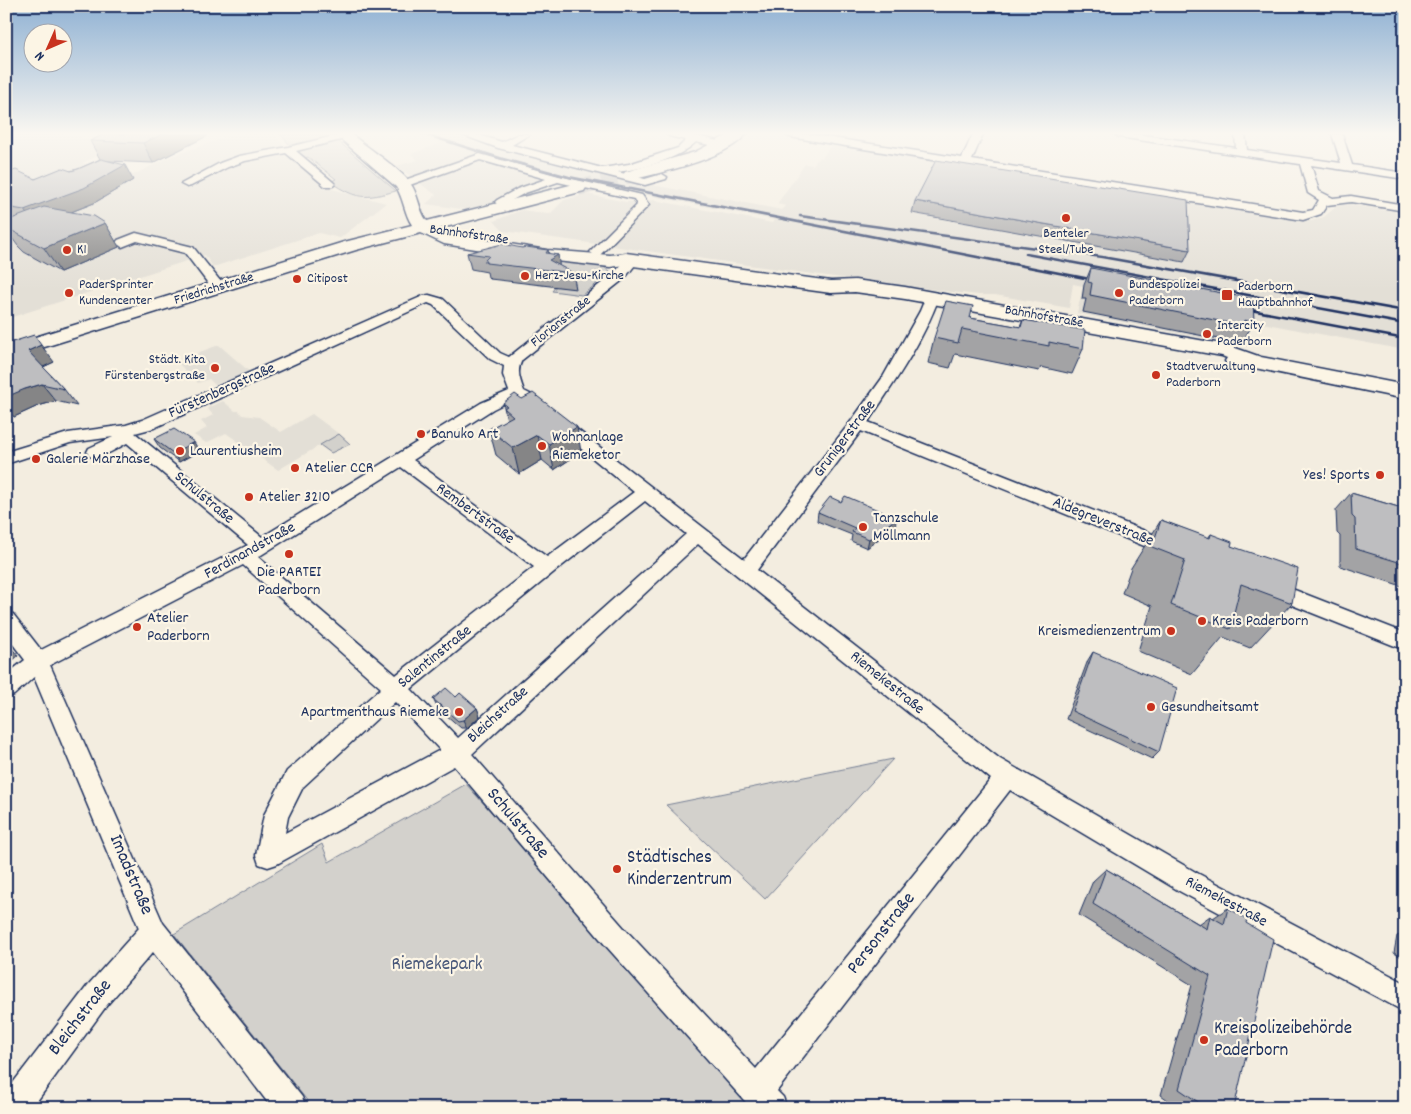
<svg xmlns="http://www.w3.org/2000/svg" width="1411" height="1114" font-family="Dekko,sans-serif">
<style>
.built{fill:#e3dfd6}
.green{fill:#d3d1cc;stroke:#778095}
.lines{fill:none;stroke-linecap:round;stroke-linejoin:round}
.secondary-tunnel{stroke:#c8c7c6;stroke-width:16;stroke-dasharray:16 8;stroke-linecap:butt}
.minor-casing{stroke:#1b2f5e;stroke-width:3}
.secondary-casing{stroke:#1b2f5e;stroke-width:3}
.minor{fill:#fcf5e5;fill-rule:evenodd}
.secondary{fill:#fcf5e5;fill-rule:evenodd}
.rail{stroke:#1b2f5e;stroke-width:2.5}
.wall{fill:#a3a3a5;stroke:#1b2f5e}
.shaded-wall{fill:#858586;stroke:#1b2f5e}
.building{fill:#bebec0;stroke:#1b2f5e}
.poi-dot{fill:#c8321e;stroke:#fcf5e5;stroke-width:2}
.labels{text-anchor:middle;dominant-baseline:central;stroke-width:4.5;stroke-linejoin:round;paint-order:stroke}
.far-poi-label{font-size:14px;fill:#1b2f5e;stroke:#fcf5e5;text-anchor:start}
.far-street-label{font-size:14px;fill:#1b2f5e;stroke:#fcf5e5}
.street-label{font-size:16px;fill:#1b2f5e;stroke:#fcf5e5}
.poi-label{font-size:16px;fill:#1b2f5e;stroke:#fcf5e5;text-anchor:start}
.near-street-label{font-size:19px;fill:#1b2f5e;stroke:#fcf5e5}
.near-poi-label{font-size:19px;fill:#1b2f5e;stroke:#fcf5e5;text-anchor:start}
.near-park-label{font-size:19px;fill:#49587a;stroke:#fcf5e5}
</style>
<rect width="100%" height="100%" fill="#f3ede0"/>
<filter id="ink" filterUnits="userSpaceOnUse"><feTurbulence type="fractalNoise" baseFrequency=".02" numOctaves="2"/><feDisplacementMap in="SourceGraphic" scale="10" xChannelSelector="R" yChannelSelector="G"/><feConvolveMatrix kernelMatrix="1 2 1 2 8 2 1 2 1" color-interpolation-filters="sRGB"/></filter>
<g filter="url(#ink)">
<path class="built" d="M 6,134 L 68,134 L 116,147 L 82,163 L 133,175 L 172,156 L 235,134 L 275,134 L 287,152 L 329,184 L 332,189 L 386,203 L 340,238 L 319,233 L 213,267 L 205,255 L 6,319 Z
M 416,134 L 451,134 L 512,154 L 517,154 L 586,172 L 782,210 L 786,206 L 777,204 L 805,164 L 813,165 L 819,157 L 822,158 L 832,144 L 1311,221 L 1324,217 L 1337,206 L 1348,204 L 1405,213 L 1405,350 L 1246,320 L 1247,347 L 1077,313 L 1083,286 L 1073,284 L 1069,308 L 995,295 L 979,295 L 892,285 L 503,231 L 494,221 L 522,210 L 550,214 L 564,200 L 587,194 L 626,202 L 654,200 L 772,223 L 774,220 L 580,182 L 479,155 L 412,177 L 396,166 L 418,160 L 411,154 L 441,143 Z
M 474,161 L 481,161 L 542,179 L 497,203 L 469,210 L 426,204 L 436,195 L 418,182 L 453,171 Z
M 219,345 L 251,373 L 215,385 L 209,379 L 198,383 L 179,364 L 199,356 L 197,353 Z
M 223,401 L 235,411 L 239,411 L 242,415 L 259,417 L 281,432 L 312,414 L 339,434 L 278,470 L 226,433 L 206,443 L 194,435 L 207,428 L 201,421 L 213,415 L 207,408 Z"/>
<path class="green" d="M 280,134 L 330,134 L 396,191 C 365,199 358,200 330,182 L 336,179 L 308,157 L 304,158 L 292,147 Z
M 526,258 L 602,265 L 611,273 L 582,295 L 552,291 L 562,279 L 556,268 L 559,263 Z
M 339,434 L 350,444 L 331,453 L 320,445 Z
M 893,759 L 765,899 L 666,805 Z
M 466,784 L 757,1108 L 313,1108 L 174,934 L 322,844 L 329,862 Z"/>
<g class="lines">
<path class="secondary-tunnel" d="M 578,188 L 631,175"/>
<g class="minor-casing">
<path id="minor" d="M 342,134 L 349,134 L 350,136 L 349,138 L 296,151 L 333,182 L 335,184 L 333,186 L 325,186 L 286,153 L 245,161 L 228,167 L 191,186 L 187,187 L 181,184 L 220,163 L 239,156 L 288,147 Z
M 460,134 L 475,134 L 502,142 L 518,134 L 530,134 L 512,145 L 602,168 L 629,164 L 678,148 L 686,140 L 669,136 L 668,134 L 694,135 L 726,143 L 727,145 L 722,148 L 696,142 C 679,159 641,169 618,172 L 645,179 L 662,174 L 667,177 L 666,179 L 645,185 L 498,148 Z
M 785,134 L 807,134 L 962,158 L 973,134 L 983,134 L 972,160 L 1303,212 L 1313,210 L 1319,200 L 1308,193 L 1300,164 L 1119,137 L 1114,134 L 1137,134 L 1236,148 L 1235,134 L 1245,134 L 1247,150 L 1341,163 L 1332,134 L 1342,134 L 1352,165 L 1405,173 L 1405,179 L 1311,165 L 1319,191 L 1333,198 L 1351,196 L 1405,205 L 1405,211 L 1351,202 L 1327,205 L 1321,214 L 1303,220 L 790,137 Z
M 480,154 L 559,176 L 642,195 L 649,205 L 600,255 L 596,256 L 590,252 L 637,205 L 634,199 L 558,182 L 525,193 L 505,204 L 497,204 L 495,202 L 497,200 L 517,189 L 546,179 L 480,160 L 407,186 L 403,187 L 397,184 L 399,182 Z
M 136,233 L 193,247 L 225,287 L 218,291 L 213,290 L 185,253 L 137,241 L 122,247 L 116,243 L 118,240 Z
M 633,256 L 639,260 L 624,279 L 522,360 C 516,371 520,380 524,391 L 534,396 L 744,559 L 852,420 L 883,377 L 920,311 L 927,294 L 937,294 L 939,297 C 923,342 894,383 868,422 L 1178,544 L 1180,549 L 1178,554 L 1171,556 L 1164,554 L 861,431 L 757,570 L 1000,759 L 1199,874 L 1405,983 L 1405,1012 L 1181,892 L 1010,790 L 777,1091 L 783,1097 L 787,1108 L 751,1108 L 606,946 L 454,766 L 277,864 L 268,867 L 259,864 L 256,855 L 264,815 L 287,771 L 381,688 L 243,565 L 50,665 L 163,923 L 302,1097 L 306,1108 L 272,1108 L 153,952 L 107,1005 L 32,1108 L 6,1108 L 6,1092 L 88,985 L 139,928 L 34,677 L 14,695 L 6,697 L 6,675 L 25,660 L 6,635 L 6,612 L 13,614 L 41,650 L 248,545 L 127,443 C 116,449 102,459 89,456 L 87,452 L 89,448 L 113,437 L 70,443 L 6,464 L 6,452 L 68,433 L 126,425 L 142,420 L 423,296 L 429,295 L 443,299 L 500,353 L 509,357 L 614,273 L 629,257 ZM 428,303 L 433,305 L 490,359 L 504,366 L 503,375 L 509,391 L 481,403 L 262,537 L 135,433 L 154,428 ZM 513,399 L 524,402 L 634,492 L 547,557 L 413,460 L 493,409 ZM 401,467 L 534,567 L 396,675 L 258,557 ZM 645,501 L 686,534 L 458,738 L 411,689 L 554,572 ZM 698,544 L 991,779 L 756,1069 L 624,928 L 472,754 ZM 395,702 L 440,750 L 285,833 L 288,817 L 303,787 Z
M 1269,580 L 1405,633 L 1405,650 L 1262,593 L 1259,588 L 1262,583 Z"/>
</g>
<g class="secondary-casing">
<path id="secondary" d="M 335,134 L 351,134 C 365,146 401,169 410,183 C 419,195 418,209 427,221 L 578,183 L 584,185 L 586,188 L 584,191 L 438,229 L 449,234 L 547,250 L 610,255 L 626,253 L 831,281 L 855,280 L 905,287 L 1227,345 L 1261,357 L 1405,385 L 1405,399 L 1255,368 L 1228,366 L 1225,361 L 1227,358 L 1222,356 L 905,299 L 855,292 L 831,293 L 626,265 L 610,267 L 547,260 L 444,244 L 421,233 L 356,250 L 6,359 L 6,346 L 344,242 L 412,225 C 404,213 404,199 396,187 Z
M 730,134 L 746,134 C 729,158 659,173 631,180 L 625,178 L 623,175 L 625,172 L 695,152 Z"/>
</g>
<use href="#minor" class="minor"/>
<use href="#secondary" class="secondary"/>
<path class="rail" d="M 424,134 L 503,159 L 569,177 L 1100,281
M 800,216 L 1102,257 L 1405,311
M 1026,254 L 1405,324
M 1240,308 L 1405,339"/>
</g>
<path class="wall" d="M 105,134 L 206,134 L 207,136 L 153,163 L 108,161 L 133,180 L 94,203 L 71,212 L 105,223 L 119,247 L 60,272 L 24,252 L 18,246 L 6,230 L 6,173 L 35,179 L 78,169 L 100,159 L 90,141 Z
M 915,201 L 1190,250 L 1184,262 L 912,213 Z
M 522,248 L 548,250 L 549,254 L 558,255 L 559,266 L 573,273 L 576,289 L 490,279 L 488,277 L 487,272 L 471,269 L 467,253 Z
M 1091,268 L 1254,322 L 1244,339 L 1237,338 L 1234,342 L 1083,312 L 1086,299 L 1082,299 L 1084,285 Z
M 970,318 L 1020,327 L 1023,320 L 1083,349 L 1072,374 L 1041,367 L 1039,371 L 955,354 L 950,368 L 928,363 L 934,338 Z
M 6,344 L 54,362 L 43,367 L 64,389 L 77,406 L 56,401 L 38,406 L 14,417 L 6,408 Z
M 503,403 L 581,452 L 554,470 L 542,460 L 519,474 L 496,455 L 489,429 L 507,420 Z
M 154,439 L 199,451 L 179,462 L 160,448 Z
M 1351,493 L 1405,509 L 1405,587 L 1340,566 L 1340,536 L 1337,533 L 1336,510 Z
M 818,512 L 895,526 L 867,548 L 851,541 L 852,535 L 817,521 Z
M 1161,520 L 1208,538 L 1211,534 L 1231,546 L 1292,603 L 1250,648 L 1223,637 L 1192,674 L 1138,651 L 1152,606 L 1122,593 L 1131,568 Z
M 1093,652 L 1159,752 L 1152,759 L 1066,719 L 1088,660 Z
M 456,697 L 477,708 L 480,716 L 467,728 L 461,728 L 437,707 L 433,699 Z
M 1106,869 L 1199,924 L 1210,916 L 1213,918 L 1228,908 L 1246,923 L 1234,1108 L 1179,1108 L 1161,1095 L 1192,985 L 1079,915 L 1093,881 Z
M 1403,934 L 1405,935 L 1405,959 L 1394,953 L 1397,936 Z"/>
<path class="shaded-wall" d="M 163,134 L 206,134 L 207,136 L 153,163 L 143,143 Z
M 125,165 L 133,180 L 94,203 L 35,226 L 24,210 Z
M 105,223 L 119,247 L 60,272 L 44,248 Z
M 548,250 L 550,259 L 558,255 L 560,271 L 551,270 L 546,253 Z
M 41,345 L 54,362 L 41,368 L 28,351 Z
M 42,384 L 56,401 L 38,406 L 14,417 L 6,408 L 6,388 L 11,388 L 25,389 Z
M 577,427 L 581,452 L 554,470 L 549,444 Z
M 537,435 L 542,460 L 519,474 L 513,448 Z
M 194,442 L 199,451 L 179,462 L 173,453 Z
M 897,518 L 895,526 L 867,548 L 869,539 Z
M 6,641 L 18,656 L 6,666 Z
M 477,708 L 480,716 L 467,728 L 463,720 Z"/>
<path class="building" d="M 105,134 L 163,134 L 143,143 L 90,141 Z
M 101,159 L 125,165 L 84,188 L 24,210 L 6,207 L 6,173 L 16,170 L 35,179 L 62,168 L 71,171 L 78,169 Z
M 936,160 L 1188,200 L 1190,250 L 915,201 Z
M 44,207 L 94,216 L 105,223 L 44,248 L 7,228 L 10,227 L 6,225 L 6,221 Z
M 502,244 L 522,248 L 526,247 L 548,250 L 546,253 L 558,255 L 549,260 L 573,273 L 486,263 L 487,261 L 484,261 L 489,256 L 467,253 Z
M 1091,268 L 1253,299 L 1254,322 L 1244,320 L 1244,326 L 1090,295 L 1092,283 L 1088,282 Z
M 946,301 L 973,306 L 970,318 L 1021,327 L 1023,320 L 1085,330 L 1083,349 L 1049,342 L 1049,346 L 962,329 L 958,343 L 934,338 Z
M 34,335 L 41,345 L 28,351 L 64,389 L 42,384 L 25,389 L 6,397 L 6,393 L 11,388 L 6,388 L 6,344 Z
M 533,393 L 577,427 L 549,444 L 537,435 L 513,448 L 489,429 L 513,416 L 504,408 L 507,406 L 503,403 L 515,394 L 522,399 Z
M 174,429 L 194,442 L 173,453 L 154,439 Z
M 1351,493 L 1405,509 L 1405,564 L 1356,549 L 1355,519 L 1352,516 Z
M 845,496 L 897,518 L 869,539 L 852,532 L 855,528 L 818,512 L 830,497 L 841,502 Z
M 1161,520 L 1210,538 L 1211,534 L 1232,542 L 1231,546 L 1298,569 L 1292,603 L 1241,584 L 1230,629 L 1171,605 L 1185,560 L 1152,547 Z
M 1093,652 L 1177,688 L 1159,752 L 1072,711 Z
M 446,688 L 456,697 L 460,693 L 477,708 L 463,720 L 458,721 L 433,699 Z
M 1106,869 L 1207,929 L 1210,916 L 1224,924 L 1228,908 L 1247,919 L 1246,923 L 1273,939 L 1234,1108 L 1207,1108 L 1179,1089 L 1210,976 L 1093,904 Z
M 1403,934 L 1405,935 L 1405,953 L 1400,950 Z"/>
</g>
<linearGradient id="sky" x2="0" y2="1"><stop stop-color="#8fb1d3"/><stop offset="0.46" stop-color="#faf7f1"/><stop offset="1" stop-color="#faf7f1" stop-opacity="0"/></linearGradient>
<rect width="1411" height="290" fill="url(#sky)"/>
<g class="poi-dot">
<circle cx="1066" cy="218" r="5"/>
<circle cx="67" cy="250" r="5"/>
<circle cx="525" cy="276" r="5"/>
<circle cx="297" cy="279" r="5"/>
<circle cx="69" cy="293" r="5"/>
<circle cx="1119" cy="293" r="5"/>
<rect x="1221" y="289" width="12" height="12" rx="2.5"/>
<circle cx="1207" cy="334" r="5"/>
<circle cx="215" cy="368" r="5"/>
<circle cx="1156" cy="375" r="5"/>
<circle cx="421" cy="434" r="5"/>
<circle cx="542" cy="446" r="5"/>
<circle cx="180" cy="451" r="5"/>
<circle cx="36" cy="459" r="5"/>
<circle cx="295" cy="468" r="5"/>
<circle cx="1380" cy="475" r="5"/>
<circle cx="249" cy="497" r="5"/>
<circle cx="863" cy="527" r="5"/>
<circle cx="289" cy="554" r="5"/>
<circle cx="1202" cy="621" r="5"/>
<circle cx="137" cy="627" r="5"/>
<circle cx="1171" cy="631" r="5"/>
<circle cx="1151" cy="707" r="5"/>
<circle cx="459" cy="712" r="5"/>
<circle cx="617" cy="869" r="5"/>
<circle cx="1204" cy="1040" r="5"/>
</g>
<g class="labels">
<g class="far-poi-label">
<text x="1066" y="234" text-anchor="middle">Benteler<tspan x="1066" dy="16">Steel/Tube</tspan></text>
<text x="77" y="250">K1</text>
<text x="535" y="276">Herz-Jesu-Kirche</text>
<text x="307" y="279">Citipost</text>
<text x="79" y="285">PaderSprinter<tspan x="79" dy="16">Kundencenter</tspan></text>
<text x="1129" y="285">Bundespolizei<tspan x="1129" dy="16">Paderborn</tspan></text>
<text x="1238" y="287">Paderborn<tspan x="1238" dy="16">Hauptbahnhof</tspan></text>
<text x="1217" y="326">Intercity<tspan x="1217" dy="16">Paderborn</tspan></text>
<text x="205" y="360" text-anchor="end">Städt. Kita<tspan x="205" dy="16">Fürstenbergstraße</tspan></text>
<text x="1166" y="367">Stadtverwaltung<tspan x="1166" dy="16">Paderborn</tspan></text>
</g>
<g class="far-street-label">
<text transform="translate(469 235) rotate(8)">Bahnhofstraße</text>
<text transform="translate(214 289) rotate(-17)">Friedrichstraße</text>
<text transform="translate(1044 317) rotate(10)">Bahnhofstraße</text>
<text transform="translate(561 322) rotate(-39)">Florianstraße</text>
</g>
<g class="street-label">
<text transform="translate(222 391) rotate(-24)">Fürstenbergstraße</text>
<text transform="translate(845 439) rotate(-53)">Grunigerstraße</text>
<text transform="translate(204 498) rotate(40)">Schulstraße</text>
<text transform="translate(475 514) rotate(36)">Rembertstraße</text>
<text transform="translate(1103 522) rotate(22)">Aldegreverstraße</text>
<text transform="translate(250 551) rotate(-29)">Ferdinandstraße</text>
<text transform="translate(435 657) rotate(-39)">Salentinstraße</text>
<text transform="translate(887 683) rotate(39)">Riemekestraße</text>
<text transform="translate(498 715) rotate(-42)">Bleichstraße</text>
<text transform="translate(1226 902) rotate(28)">Riemekestraße</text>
</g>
<g class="poi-label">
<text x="431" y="434">Banuko Art</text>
<text x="552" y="437">Wohnanlage<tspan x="552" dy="18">Riemeketor</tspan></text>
<text x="190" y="451">Laurentiusheim</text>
<text x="46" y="459">Galerie Märzhase</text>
<text x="305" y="468">Atelier CCR</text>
<text x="1370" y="475" text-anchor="end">Yes! Sports</text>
<text x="259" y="497">Atelier 3210</text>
<text x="873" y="518">Tanzschule<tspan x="873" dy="18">Möllmann</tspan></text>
<text x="289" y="572" text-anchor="middle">Die PARTEI<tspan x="289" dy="18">Paderborn</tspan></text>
<text x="147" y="618">Atelier<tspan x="147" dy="18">Paderborn</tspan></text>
<text x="1212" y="621">Kreis Paderborn</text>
<text x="1161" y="631" text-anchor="end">Kreismedienzentrum</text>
<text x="1161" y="707">Gesundheitsamt</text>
<text x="449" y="712" text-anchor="end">Apartmenthaus Riemeke</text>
</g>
<g class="near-street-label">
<text transform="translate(517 824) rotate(50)">Schulstraße</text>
<text transform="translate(130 875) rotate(67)">Imadstraße</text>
<text transform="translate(882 934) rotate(-52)">Personstraße</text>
<text transform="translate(81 1018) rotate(-52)">Bleichstraße</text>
</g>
<g class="near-poi-label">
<text x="627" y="858">Städtisches<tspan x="627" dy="22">Kinderzentrum</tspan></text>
<text x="1214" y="1029">Kreispolizeibehörde<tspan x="1214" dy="22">Paderborn</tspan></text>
</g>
<g class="near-park-label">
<text x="437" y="965">Riemekepark</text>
</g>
</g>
<rect width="1411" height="1114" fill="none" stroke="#fcf5e5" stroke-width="25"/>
<rect x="12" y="12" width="1386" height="1089" fill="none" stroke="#1b2f5e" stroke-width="2" filter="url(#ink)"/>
<g transform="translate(48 48) rotate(225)"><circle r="24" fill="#fcf5e5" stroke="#a2a6af"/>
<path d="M0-4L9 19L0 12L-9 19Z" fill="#c8321e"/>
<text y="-8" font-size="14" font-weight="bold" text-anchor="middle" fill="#1b2f5e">N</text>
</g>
</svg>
